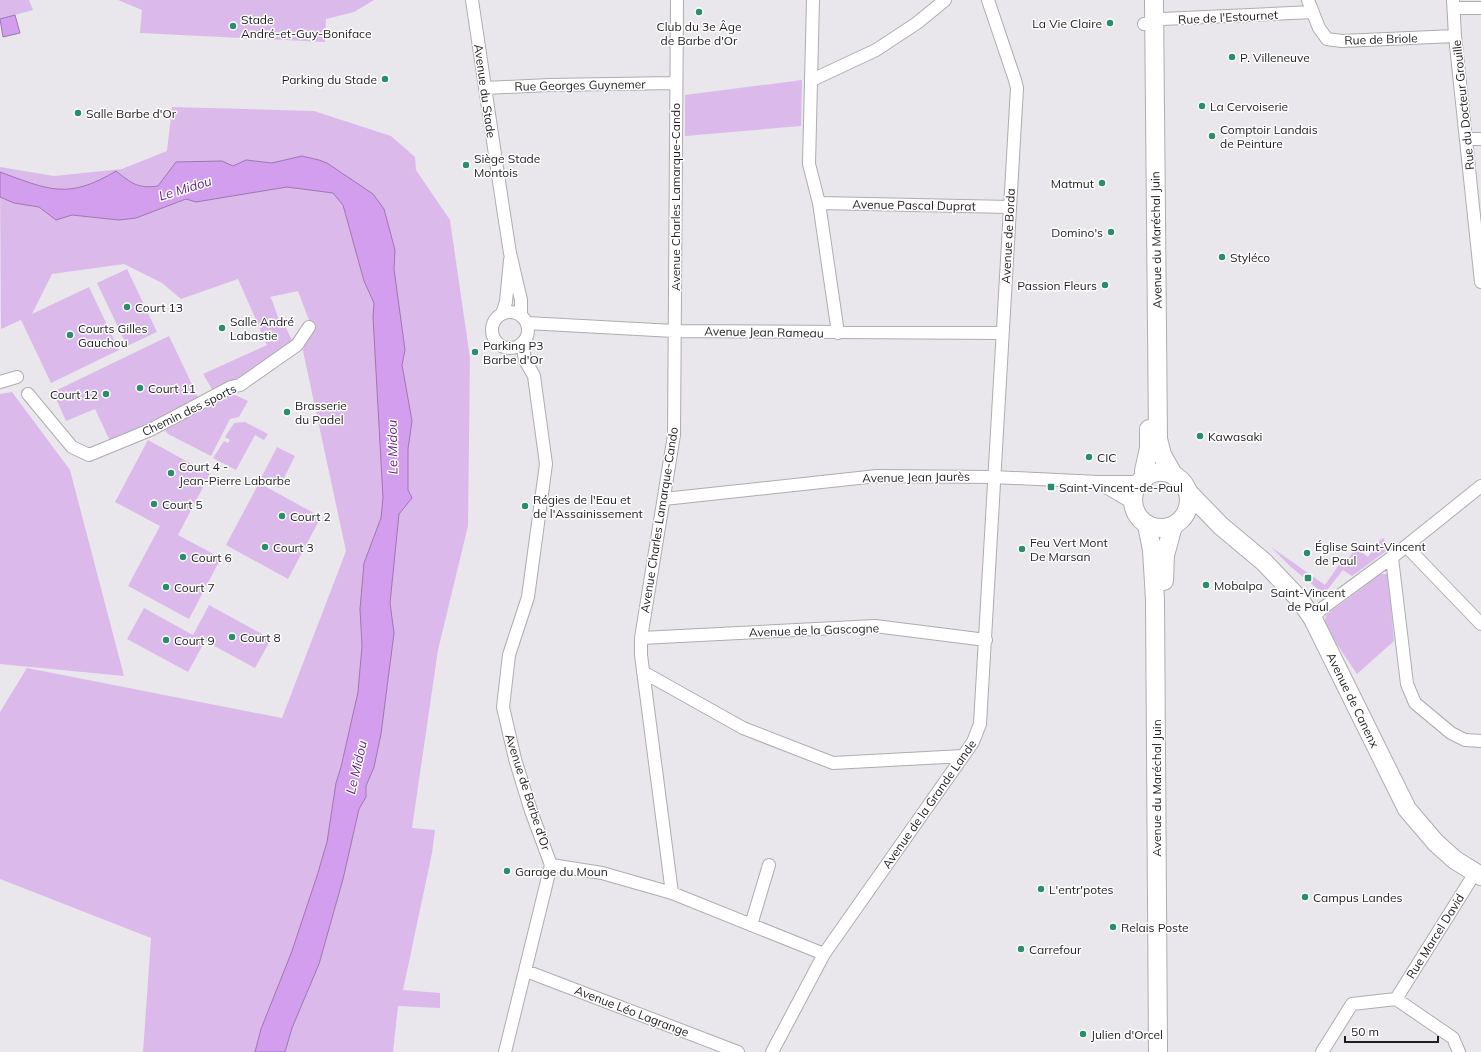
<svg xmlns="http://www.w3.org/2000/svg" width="1481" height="1052" font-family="Mulish,sans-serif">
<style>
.green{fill:#dbbaeb}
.water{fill:#d49eee;stroke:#9d77b0}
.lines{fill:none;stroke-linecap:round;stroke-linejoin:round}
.street-casing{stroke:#afacb0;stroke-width:14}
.secondary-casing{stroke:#afacb0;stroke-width:20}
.street{stroke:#fff;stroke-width:12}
.secondary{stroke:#fff;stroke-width:18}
.poi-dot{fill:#298e69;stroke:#fff;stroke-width:1.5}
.labels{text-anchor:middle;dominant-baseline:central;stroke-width:3;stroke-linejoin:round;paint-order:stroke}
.street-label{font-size:12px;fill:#1e1d1f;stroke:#fff}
.poi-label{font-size:12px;fill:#1e1d1f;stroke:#fff;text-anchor:start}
.water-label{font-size:13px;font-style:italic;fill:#621f7c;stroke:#fff}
</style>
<rect width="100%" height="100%" fill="#e9e7eb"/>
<path class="green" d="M 0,0 L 29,0 L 33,10 L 0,19 Z
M 118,0 L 374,0 L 354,12 L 326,19 L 325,42 L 140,33 L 142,10 Z
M 802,80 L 801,126 L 685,136 L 685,95 Z
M 172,107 L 314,111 L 391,136 L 415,157 L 416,170 L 450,220 L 470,358 L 468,526 L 438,650 L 412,828 L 435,830 L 432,853 L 403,990 L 440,993 L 440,1008 L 398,1006 L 393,1052 L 143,1052 L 151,938 L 0,879 L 0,712 L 27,668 L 282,718 L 346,551 L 303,351 L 309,320 L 298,291 L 270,297 L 272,300 L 281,326 L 285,326 L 293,342 L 236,381 L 213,391 L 203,374 L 267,345 L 238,279 L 181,299 L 162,283 L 124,264 L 52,274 L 32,314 L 89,287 L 119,350 L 51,383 L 21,320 L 1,329 L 0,167 L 54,176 L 122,169 L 167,151 Z
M 127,269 L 157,332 L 127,346 L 97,283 Z
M 169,336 L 199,399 L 110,441 L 95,409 L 66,421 L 53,392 Z
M 12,392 L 70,470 L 124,676 L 0,664 L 0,394 Z
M 233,394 L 248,401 L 239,417 L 230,419 L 211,456 L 168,434 L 165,430 L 165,426 Z
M 245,422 L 268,434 L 264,440 L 255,435 L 236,470 L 213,458 L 224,441 L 228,443 L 230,440 L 225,437 L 234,423 Z
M 148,440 L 210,474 L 178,535 L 221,558 L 189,619 L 128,586 L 160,526 L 115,502 Z
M 277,447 L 295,456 L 279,488 L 261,478 Z
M 259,483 L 321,517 L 288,579 L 226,545 Z
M 1384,538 L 1386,551 L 1352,576 L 1343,570 L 1324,594 L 1291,567 L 1271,547 L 1325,585 L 1343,559 L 1346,562 L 1356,548 L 1368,557 L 1380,540 Z
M 1381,574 L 1388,574 L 1394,641 L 1357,674 L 1324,625 L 1326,615 Z
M 209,605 L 271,639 L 255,668 L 205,641 L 188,672 L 127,639 L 144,608 L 193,635 Z"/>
<path class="water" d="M 15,15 L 20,33 L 3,37 L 0,19 Z
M 302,156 L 319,160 L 327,163 L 373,194 L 384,209 L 395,250 L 394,269 L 405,350 L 402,365 L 412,421 L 408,449 L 408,490 L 412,498 L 399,514 L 390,603 L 394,633 L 381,734 L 374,767 L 366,786 L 366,797 L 359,809 L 343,879 L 319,964 L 292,1028 L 285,1052 L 255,1052 L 261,1029 L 292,951 L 317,876 L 327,842 L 336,783 L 341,767 L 358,692 L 362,646 L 360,609 L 364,563 L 381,518 L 383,498 L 373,317 L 374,303 L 364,281 L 343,205 L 333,193 L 287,187 L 196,202 L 186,199 L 136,218 L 119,220 L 72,215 L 56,220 L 39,207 L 14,203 L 0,197 L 0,172 C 49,190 68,200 116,171 C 131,183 138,189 158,186 L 176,162 L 222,161 L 233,166 L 246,160 L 272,163 Z"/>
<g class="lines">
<g class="street-casing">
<path id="street" d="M 472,0 L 503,208 L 510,253 L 521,300 L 521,316
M 813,0 L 809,164 L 819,203 L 838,333
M 1308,0 L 1319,28 L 1327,39 L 1342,41 L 1455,36
M 1453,0 L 1455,36 L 1481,282
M 1454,8 L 1481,8
M 1144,24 L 1154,23 L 1162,19 L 1313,12
M 812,80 L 876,50 L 917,23 L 945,0
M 485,88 L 549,85 L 676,83
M 1467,139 L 1481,139
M 819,203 L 1010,207
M492 330a18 18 0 1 1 36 0a18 18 0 1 1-36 0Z
M 502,314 L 506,302 L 510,260
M 527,323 L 674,331 L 1002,333
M 0,382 L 17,377
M 28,394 L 72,447 L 89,455 L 150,430 L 231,387 L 240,385 L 297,345 L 309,327
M 1099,483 L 1133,503
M 664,499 L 877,476 L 993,477 L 1098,482 L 1140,482
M 1406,546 L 1481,624
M 1392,558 L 1407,684 L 1415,703 L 1451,733 L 1465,740 L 1481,741
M 1313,619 L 1320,610 L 1395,555 L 1481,486
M 641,638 L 875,626 L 986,640
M 643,672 L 743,728 L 833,763 L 963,756
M 551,865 L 602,873 L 672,893 L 824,954
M 672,893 L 641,655 L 641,638 L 674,435 L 677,0
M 751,925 L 769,865
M 526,971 L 738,1052
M 1396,999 L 1475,873
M 505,1052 L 551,865 L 531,811 L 515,759 L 503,707 L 509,655 L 528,597 L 546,464 L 534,376 L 525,360 L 522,343
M 772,1052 L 824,954 L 973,742 L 980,724 L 1017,88 L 1015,80 L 988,0
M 1322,1052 L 1352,1004 L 1396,999 L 1453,1038 L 1459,1052"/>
</g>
<g class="secondary-casing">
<path id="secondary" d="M 1154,0 L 1158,439 L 1162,455 L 1174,476
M1133 500a28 28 0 1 1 56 0a28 28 0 1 1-56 0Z
M 1146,477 L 1144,471 L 1149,448 L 1149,429
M 1187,491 L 1221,526 L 1264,562 L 1300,600 L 1313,619 L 1407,809 L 1436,843 L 1455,860 L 1481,876
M 1147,525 L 1152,550 L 1155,600 L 1158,1052
M 1164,581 L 1165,555 L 1173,526"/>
</g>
<use href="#street" class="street"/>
<use href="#secondary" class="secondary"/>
</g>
<g class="poi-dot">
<circle cx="699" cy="12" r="4"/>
<circle cx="1110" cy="23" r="4"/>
<circle cx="233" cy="26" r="4"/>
<circle cx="1232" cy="57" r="4"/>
<circle cx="385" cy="79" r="4"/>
<circle cx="1202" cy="106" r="4"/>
<circle cx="78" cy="113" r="4"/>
<circle cx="1212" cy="136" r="4"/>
<circle cx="466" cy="165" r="4"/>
<circle cx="1102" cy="183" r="4"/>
<circle cx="1111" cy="232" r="4"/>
<circle cx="1222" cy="257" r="4"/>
<circle cx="1105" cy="285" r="4"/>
<circle cx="127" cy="307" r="4"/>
<circle cx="222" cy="328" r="4"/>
<circle cx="70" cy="335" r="4"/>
<circle cx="475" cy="352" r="4"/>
<circle cx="140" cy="388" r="4"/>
<circle cx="106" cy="394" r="4"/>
<circle cx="287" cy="412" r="4"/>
<circle cx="1200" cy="436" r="4"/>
<circle cx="1089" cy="457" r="4"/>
<circle cx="171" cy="473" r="4"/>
<rect x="1047" y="483" width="8" height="8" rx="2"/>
<circle cx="154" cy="504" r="4"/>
<circle cx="525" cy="506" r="4"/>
<circle cx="282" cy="516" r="4"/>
<circle cx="265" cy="547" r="4"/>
<circle cx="1022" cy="549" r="4"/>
<circle cx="1307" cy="553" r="4"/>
<circle cx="183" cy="557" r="4"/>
<rect x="1304" y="574" width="8" height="8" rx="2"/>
<circle cx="1206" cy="585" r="4"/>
<circle cx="166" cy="587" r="4"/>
<circle cx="232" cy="637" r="4"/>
<circle cx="166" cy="640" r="4"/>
<circle cx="507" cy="871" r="4"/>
<circle cx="1041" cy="889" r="4"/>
<circle cx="1305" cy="897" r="4"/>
<circle cx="1113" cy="927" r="4"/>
<circle cx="1021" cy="949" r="4"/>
<circle cx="1083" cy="1034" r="4"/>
</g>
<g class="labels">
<g class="street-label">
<text transform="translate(1228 17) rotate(-3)">Rue de l'Estournet</text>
<text transform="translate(1381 39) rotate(-2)">Rue de Briole</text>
<text transform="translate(580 85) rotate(-1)">Rue Georges Guynemer</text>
<text transform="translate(485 91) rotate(82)">Avenue du Stade</text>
<text transform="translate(1463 105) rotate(-96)">Rue du Docteur Grouille</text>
<text transform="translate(675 197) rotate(-90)">Avenue Charles Lamarque-Cando</text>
<text transform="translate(914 205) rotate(1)">Avenue Pascal Duprat</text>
<text transform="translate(1008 236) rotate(-87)">Avenue de Borda</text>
<text transform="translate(1156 240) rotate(-91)">Avenue du Maréchal Juin</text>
<text transform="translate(764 332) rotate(1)">Avenue Jean Rameau</text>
<text transform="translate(189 410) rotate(-26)">Chemin des sports</text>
<text transform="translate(916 477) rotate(-1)">Avenue Jean Jaurès</text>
<text transform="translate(659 520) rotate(-81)">Avenue Charles Lamarque-Cando</text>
<text transform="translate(814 630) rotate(-2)">Avenue de la Gascogne</text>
<text transform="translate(1353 700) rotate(64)">Avenue de Canenx</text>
<text transform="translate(1156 788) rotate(-90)">Avenue du Maréchal Juin</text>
<text transform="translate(528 792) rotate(72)">Avenue de Barbe d'Or</text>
<text transform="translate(929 804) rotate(-55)">Avenue de la Grande Lande</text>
<text transform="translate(1435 936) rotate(-58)">Rue Marcel David</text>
<text transform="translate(632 1011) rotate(21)">Avenue Léo Lagrange</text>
</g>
<g class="poi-label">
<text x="241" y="19">Stade<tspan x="241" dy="14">André-et-Guy-Boniface</tspan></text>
<text x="1102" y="23" text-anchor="end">La Vie Claire</text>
<text x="699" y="26" text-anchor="middle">Club du 3e Âge<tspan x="699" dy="14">de Barbe d'Or</tspan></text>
<text x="1240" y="57">P. Villeneuve</text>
<text x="377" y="79" text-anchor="end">Parking du Stade</text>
<text x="1210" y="106">La Cervoiserie</text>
<text x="86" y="113">Salle Barbe d'Or</text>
<text x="1220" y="129">Comptoir Landais<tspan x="1220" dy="14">de Peinture</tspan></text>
<text x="474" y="158">Siège Stade<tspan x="474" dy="14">Montois</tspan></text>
<text x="1094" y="183" text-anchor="end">Matmut</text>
<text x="1103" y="232" text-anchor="end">Domino's</text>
<text x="1230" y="257">Styléco</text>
<text x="1097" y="285" text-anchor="end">Passion Fleurs</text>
<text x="135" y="307">Court 13</text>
<text x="230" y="321">Salle André<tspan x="230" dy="14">Labastie</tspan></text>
<text x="78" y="328">Courts Gilles<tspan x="78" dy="14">Gauchou</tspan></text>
<text x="483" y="345">Parking P3<tspan x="483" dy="14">Barbe d'Or</tspan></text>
<text x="148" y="388">Court 11</text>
<text x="98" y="394" text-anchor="end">Court 12</text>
<text x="295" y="405">Brasserie<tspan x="295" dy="14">du Padel</tspan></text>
<text x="1208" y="436">Kawasaki</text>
<text x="1097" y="457">CIC</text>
<text x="179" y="466">Court 4 -<tspan x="179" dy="14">Jean-Pierre Labarbe</tspan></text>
<text x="1059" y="487">Saint-Vincent-de-Paul</text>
<text x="533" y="499">Régies de l'Eau et<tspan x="533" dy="14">de l'Assainissement</tspan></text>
<text x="162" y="504">Court 5</text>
<text x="290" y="516">Court 2</text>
<text x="1030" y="542">Feu Vert Mont<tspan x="1030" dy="14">De Marsan</tspan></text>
<text x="1315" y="546">Église Saint-Vincent<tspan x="1315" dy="14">de Paul</tspan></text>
<text x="273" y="547">Court 3</text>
<text x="191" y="557">Court 6</text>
<text x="1214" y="585">Mobalpa</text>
<text x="174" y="587">Court 7</text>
<text x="1308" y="592" text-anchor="middle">Saint-Vincent<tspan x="1308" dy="14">de Paul</tspan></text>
<text x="240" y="637">Court 8</text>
<text x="174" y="640">Court 9</text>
<text x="515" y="871">Garage du Moun</text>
<text x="1049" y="889">L'entr'potes</text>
<text x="1313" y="897">Campus Landes</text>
<text x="1121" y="927">Relais Poste</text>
<text x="1029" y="949">Carrefour</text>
<text x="1091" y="1034">Julien d'Orcel</text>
</g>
<g class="water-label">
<text transform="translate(185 188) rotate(-17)">Le Midou</text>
<text transform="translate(392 447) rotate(-91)">Le Midou</text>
<text transform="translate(356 767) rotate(-77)">Le Midou</text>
</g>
</g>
<path d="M1345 1036v6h93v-6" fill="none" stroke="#1e1d1f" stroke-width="2"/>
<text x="1351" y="1036" font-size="12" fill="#1e1d1f" stroke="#ffffff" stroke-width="3" paint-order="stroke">50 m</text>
</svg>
